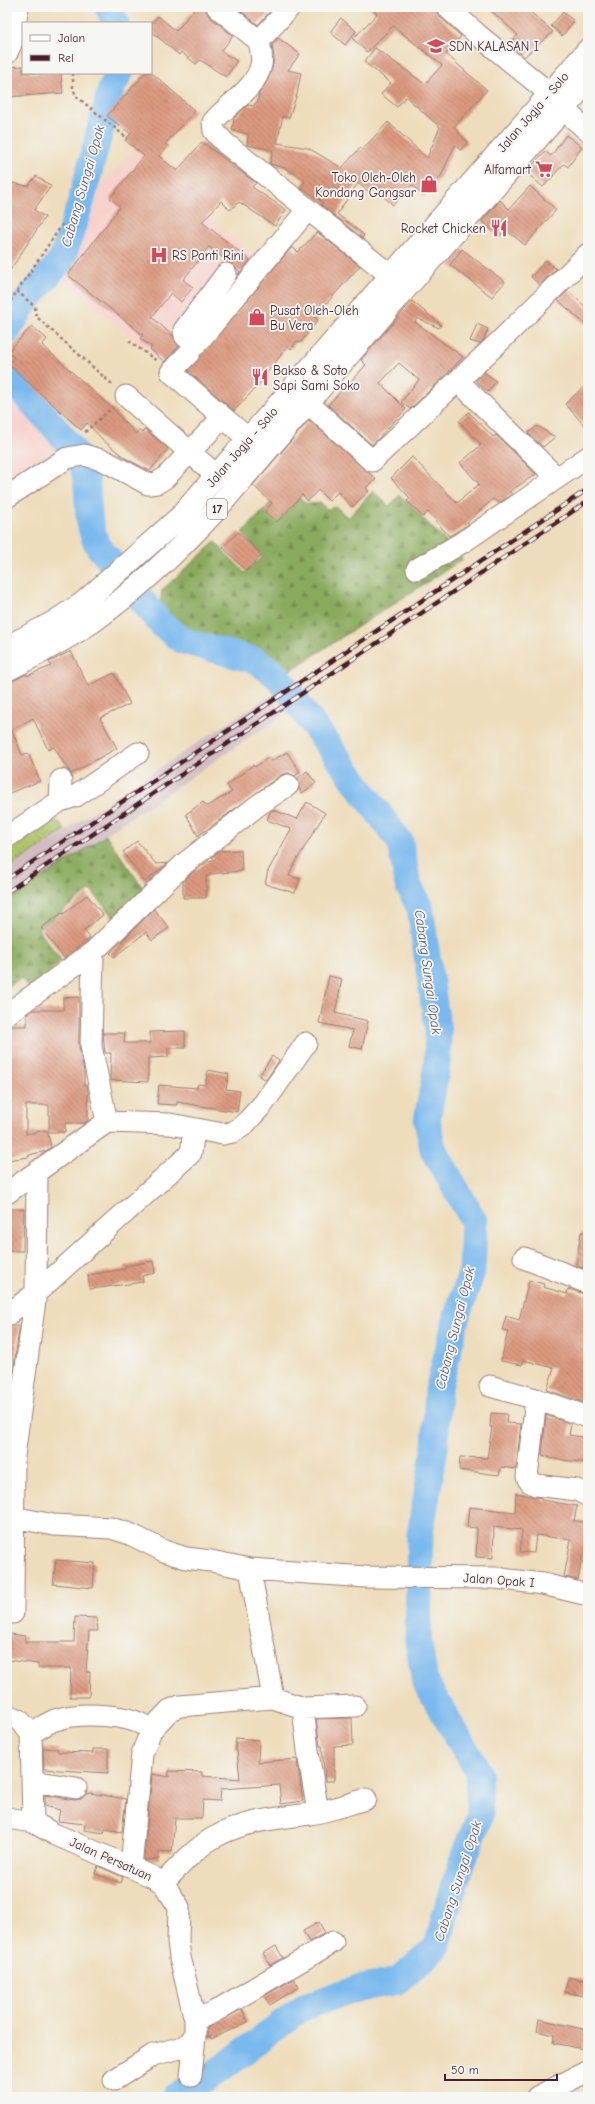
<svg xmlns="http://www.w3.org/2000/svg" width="595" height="2104" font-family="'Comic Neue',sans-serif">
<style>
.built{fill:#f7d0ca}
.industrial{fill:#d2bec2}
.grass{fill:url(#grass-dots);stroke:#7c724a}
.forest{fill:url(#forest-firs);stroke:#6a6444}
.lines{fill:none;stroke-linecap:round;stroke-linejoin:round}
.river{stroke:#7ab9ee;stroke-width:27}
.building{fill:url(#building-back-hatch)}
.minor-casing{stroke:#9c7e74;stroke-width:23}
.highway-casing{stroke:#9c7e74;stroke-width:24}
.path{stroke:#9c7e74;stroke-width:2.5;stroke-dasharray:3 3;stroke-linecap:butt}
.minor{stroke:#fff;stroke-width:21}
.highway{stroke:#fff;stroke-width:22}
.rail-casing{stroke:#4a1f2b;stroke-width:4.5}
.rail{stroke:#f6f6f2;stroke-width:3;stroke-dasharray:9;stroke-linecap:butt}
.labels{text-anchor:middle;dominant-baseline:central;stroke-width:3.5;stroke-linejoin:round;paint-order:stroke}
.shield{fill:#f6f6f2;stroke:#7e6067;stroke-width:1}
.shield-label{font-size:12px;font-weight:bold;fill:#4a1f2b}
.poi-label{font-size:13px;fill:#4a1f2b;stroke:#f6f6f2;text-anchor:start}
.street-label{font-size:13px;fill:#4a1f2b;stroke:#f6f6f2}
.water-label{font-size:14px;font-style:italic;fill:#5b556f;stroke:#f6f6f2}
</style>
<defs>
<pattern id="grass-dots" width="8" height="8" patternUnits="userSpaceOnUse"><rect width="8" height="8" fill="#aec569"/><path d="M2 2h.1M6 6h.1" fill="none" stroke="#909f57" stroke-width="1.8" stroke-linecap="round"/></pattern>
<pattern id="forest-firs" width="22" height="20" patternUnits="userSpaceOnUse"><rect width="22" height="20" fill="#8aaa5d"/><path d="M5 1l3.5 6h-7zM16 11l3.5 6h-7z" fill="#738a4d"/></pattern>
<pattern id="building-back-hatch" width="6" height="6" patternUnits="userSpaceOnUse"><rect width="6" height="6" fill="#db9a80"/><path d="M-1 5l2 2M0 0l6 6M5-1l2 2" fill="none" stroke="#b47d69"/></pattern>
</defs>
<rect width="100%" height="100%" fill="#f6f6f2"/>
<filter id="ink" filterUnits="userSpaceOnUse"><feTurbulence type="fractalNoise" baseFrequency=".025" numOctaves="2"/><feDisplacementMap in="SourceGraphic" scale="8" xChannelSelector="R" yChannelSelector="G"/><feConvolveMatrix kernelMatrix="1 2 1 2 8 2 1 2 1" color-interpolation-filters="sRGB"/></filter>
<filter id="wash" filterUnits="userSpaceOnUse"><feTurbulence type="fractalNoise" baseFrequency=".012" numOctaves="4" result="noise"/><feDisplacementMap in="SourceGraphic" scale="16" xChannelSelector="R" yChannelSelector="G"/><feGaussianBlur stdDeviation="0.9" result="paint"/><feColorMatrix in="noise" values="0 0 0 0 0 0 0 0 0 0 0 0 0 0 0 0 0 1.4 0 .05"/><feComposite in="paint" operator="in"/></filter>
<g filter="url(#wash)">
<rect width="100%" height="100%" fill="#eeddbc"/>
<path class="built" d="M 133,149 L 259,262 L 168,367 L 57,275 L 71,248 L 78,227 L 80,210 Z
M 7,377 L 61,444 L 7,490 Z"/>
<path class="industrial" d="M 270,695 L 283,715 L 7,901 L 7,869 Z"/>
<path class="grass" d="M 57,820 L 65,830 L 7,869 L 7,853 Z"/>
<path class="forest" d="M 286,487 L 307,504 L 321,503 L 326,509 L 336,507 L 348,518 L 373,491 L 389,506 L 400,495 L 463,559 L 277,679 L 271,680 L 265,678 L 249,664 L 209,646 L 176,625 L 173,626 L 167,623 L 159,615 L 162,590 L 215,542 L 245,573 L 263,556 L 242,533 Z
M 106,835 L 145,891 L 113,917 L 91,890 L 38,929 L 61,960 L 32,991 L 21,978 L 7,988 L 7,901 Z"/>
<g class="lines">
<path class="river" d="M 108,7 L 116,23
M 7,332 L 24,304 L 62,259 L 81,202 L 111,89 L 120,73
M 7,375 C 24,396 77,446 84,469 C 91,496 84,519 98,546 L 162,625 L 183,641 L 257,661 L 278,677 L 400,842 L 408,885 L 420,908 L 438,1032 L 437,1065 L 427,1120 L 433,1149 L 474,1221 L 472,1271 L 456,1319 L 438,1391 L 435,1447 L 420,1534 L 418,1639 L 425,1682 L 478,1771 L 480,1815 L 451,1894 L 437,1947 L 398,1981 L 348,1991 L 302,2008 L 211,2076 L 175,2097"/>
</g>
<g id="blocks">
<path class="building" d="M 196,7 L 205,7 L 209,16 L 233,36 L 221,51 L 237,61 L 226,77 L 200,60 L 196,64 L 181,52 L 179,55 L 151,31 L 151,24 L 158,16 L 176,31 Z
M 236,7 L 274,7 L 258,25 Z
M 369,7 L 435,7 L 439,16 L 461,36 L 446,54 L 487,90 L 454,127 L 468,142 L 460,150 L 455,145 L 440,178 L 424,196 L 412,185 L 393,205 L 373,187 L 369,192 L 358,183 L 337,214 L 364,235 L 362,238 L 321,205 L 323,202 L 301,188 L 305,180 L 285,168 L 270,164 L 273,150 L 247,145 L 248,134 L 232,130 L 234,118 L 248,105 L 254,106 L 255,103 L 257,103 L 259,94 L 268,80 L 272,69 L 274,58 L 272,45 L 278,38 L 300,54 L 288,70 L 301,73 L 297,94 L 289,118 L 283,116 L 277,143 L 308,148 L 342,168 L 360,148 L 362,150 L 388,122 L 427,158 L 440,127 L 406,97 L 397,107 L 381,94 L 391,83 L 364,62 L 375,48 L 425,84 L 442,65 L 393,26 L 367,52 L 353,39 L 377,14 Z
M 487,7 L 525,7 L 553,32 L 524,57 L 511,42 L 518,35 Z
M 563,12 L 574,21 L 562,36 L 551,26 Z
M 341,18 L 356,31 L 345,45 L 330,32 Z
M 23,66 L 23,73 L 61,73 L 63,93 L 7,97 L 7,67 Z
M 151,72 L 195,111 L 165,144 L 168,146 L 159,156 L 177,171 L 202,142 L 256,183 L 252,187 L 286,210 L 275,226 L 239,202 L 230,210 L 221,201 L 202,222 L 250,260 L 238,275 L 240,272 L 233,265 L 209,247 L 183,280 L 193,287 L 181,302 L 171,293 L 152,317 L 173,336 L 179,346 L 164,362 L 150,349 L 152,347 L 140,338 L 143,335 L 68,275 L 120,207 L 110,198 L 144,156 L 125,140 L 131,134 L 107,116 L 145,73 Z
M 566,135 L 582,147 L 568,167 L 564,164 L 543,187 L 526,172 L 545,151 L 551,156 Z
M 36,176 L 51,186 L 34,210 L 45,217 L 7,275 L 7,182 L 28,186 Z
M 530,186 L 556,210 L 525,245 L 506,230 L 499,237 L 482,221 L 500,200 L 509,209 Z
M 317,232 L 360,266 L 314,317 L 318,320 L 300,343 L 297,341 L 291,349 L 288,346 L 265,375 L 267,376 L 234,411 L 188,371 L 292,247 L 298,252 Z
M 462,249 L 505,282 L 492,297 L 450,265 Z
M 546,260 L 556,269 L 540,285 L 531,277 Z
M 568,291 L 588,309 L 588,327 L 558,300 Z
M 412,301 L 441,325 L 439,328 L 417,318 L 415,322 L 463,357 L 450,371 L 410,409 L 401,402 L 419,380 L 399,363 L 380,383 L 406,409 L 372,445 L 328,405 L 366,365 L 361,360 Z
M 477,324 L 488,329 L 483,341 L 479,344 L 470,341 Z
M 32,326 L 47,339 L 42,345 L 113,409 L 136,434 L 139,430 L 142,433 L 145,429 L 168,449 L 150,471 L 125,458 L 104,441 L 87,423 L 81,430 L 8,364 L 14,358 L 8,352 Z
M 484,372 L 496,381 L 488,392 L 476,381 Z
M 588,383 L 588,429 L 565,404 Z
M 469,412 L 493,437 L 496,435 L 536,474 L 509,492 L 512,494 L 499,503 L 493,499 L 467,522 L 469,524 L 449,536 L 428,512 L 423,517 L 407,501 L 410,498 L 391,478 L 412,457 L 457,503 L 479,484 L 460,463 L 481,445 L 459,421 Z
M 309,420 L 376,479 L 366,488 L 369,491 L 352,507 L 338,492 L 329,501 L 318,490 L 308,501 L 302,495 L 277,522 L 265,512 L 272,503 L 253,485 Z
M 537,426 L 555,437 L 543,447 L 528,433 Z
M 238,532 L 262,555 L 246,571 L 223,547 Z
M 71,651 L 88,686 L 114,673 L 130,704 L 100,718 L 117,748 L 71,774 L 54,747 L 48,750 L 33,718 L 12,730 L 22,755 L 28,753 L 40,781 L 7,794 L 7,684 L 26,674 L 27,676 L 51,666 L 49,662 Z
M 287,752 L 300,772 L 295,776 L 288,773 L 281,775 L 198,836 L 186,814 L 203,802 L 207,806 L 232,792 L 227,785 L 253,765 L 255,767 L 269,757 L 272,761 Z
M 307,771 L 316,783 L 302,793 L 299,789 L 298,778 Z
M 307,802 L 325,813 L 292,868 L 289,876 L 300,879 L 295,893 L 265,884 L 268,871 L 291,829 L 267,820 L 270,812 L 273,810 L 297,819 Z
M 137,841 L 156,864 L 168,863 L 145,882 L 123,852 Z
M 241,850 L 242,871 L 210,874 L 210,876 L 206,876 L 206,898 L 183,898 L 183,882 L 192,873 L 208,861 L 215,860 L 212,857 L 220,851 Z
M 87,895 L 103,915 L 84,930 L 90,938 L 64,958 L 41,928 L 62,913 L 63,914 Z
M 154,909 L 169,928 L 152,940 L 146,932 L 114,957 L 110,953 Z
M 329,976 L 342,979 L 335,1013 L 368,1021 L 362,1049 L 349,1046 L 353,1030 L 319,1023 Z
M 79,997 L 79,1046 L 84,1071 L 84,1085 L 87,1085 L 88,1089 L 88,1121 L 85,1123 L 65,1123 L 65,1132 L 49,1132 L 49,1105 L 26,1105 L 26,1134 L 47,1130 L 51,1147 L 46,1151 L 29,1155 L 29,1157 L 7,1160 L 8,1026 L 27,1026 L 27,1014 L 33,1010 L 63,1010 L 63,998 Z
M 185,1031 L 185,1048 L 168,1048 L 168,1057 L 148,1058 L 148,1082 L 110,1080 L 111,1053 L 105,1053 L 103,1033 L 125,1033 L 124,1043 L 150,1043 L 150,1032 Z
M 272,1056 L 279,1061 L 266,1080 L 259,1076 Z
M 208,1070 L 229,1074 L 226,1089 L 240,1091 L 237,1112 L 177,1102 L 177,1105 L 157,1104 L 159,1085 L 197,1088 L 198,1084 L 205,1085 Z
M 7,1209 L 24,1209 L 23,1251 L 7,1251 Z
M 581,1232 L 588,1232 L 588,1270 L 576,1265 Z
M 153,1261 L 155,1273 L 142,1276 L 143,1282 L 90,1289 L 88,1275 L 125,1269 L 125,1266 Z
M 529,1280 L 544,1284 L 543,1287 L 567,1294 L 568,1289 L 588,1295 L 588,1404 L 547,1390 L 554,1368 L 523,1360 L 522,1365 L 501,1361 L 508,1331 L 502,1330 L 506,1316 L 519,1320 Z
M 12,1326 L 19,1326 L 19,1330 L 12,1380 L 7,1380 L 7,1327 Z
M 491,1413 L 507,1414 L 506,1423 L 521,1424 L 516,1469 L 501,1467 L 499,1475 L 459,1470 L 460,1457 L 487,1458 L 492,1427 L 490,1427 Z
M 546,1415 L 571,1424 L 569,1435 L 588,1438 L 588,1463 L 554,1459 L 542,1455 Z
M 516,1493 L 541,1498 L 541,1500 L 577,1506 L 574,1521 L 588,1522 L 588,1555 L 583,1554 L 578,1580 L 564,1577 L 571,1540 L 536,1535 L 534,1553 L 520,1552 L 522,1530 L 494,1527 L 493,1558 L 476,1557 L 477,1528 L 467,1527 L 469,1507 L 515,1512 Z
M 56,1560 L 95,1563 L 93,1588 L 53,1584 Z
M 75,1617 L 97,1618 L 98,1631 L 89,1631 L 86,1672 L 90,1672 L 89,1697 L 70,1697 L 71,1668 L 38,1668 L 38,1664 L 8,1660 L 11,1634 L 25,1636 L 25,1642 L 74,1642 Z
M 352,1718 L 353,1745 L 334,1746 L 334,1781 L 325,1781 L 322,1746 L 320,1746 L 316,1719 Z
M 236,1738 L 259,1740 L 258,1762 L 297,1759 L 303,1801 L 281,1804 L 279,1785 L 221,1789 L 220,1801 L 203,1800 L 202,1818 L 175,1818 L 172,1852 L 159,1851 L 159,1859 L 144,1860 L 152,1774 L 169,1777 L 169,1771 L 202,1772 L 202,1776 L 240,1779 L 237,1751 L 235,1750 Z
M 43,1748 L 58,1749 L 58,1752 L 93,1753 L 93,1749 L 108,1749 L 108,1773 L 44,1769 Z
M 90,1793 L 126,1799 L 122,1832 L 105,1829 L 104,1833 L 84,1830 L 85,1824 L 58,1821 L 60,1810 L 45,1806 L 45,1795 L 74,1800 L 81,1799 L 86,1794 Z
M 98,1866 L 123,1877 L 121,1883 L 95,1874 Z
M 319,1922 L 325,1933 L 309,1942 L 303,1931 Z
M 276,1946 L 283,1958 L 270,1965 L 263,1953 Z
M 568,1977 L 588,1981 L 588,1997 L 565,1992 Z
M 294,1979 L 299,1987 L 270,2005 L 264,1996 Z
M 242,2009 L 248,2022 L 211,2039 L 210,2036 L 207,2038 L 207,2028 Z
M 539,2019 L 587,2030 L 583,2049 L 553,2043 L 554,2035 L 537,2031 Z"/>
</g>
</g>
<g filter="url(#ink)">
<use href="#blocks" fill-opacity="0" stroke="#9c7e74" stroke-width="1"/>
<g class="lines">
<g class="minor-casing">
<path id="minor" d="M 217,7 L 259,41 C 260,48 263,57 261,65 C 256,89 228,104 213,122 L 214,131 L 225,143 L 390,275
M 447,7 L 477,34 L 549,93
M 259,41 L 290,7
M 7,53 L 12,42 L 18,7
M 563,109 L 588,131
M 199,341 L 308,209
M 196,345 L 185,336 L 184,330 L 226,274
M 190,352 L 171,372 L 261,450
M 458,381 L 556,477
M 126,396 L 217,476
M 308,403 L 372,461 L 498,343 L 588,254
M 7,497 L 67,458 L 84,455 L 105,461 L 148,484 L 157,483 L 165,478 L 223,417
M 417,569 L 463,542 L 588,457
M 60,801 L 61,780
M 7,837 L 60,801 L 76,796 L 138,753
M 93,952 L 91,1046 L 107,1122
M 7,1014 L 93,952 L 184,864 L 257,806 L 288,785
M 7,1193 L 107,1122 L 170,1124 L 223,1134 L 233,1132 L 243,1126 L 264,1103 L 306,1043
M 524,1258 L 588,1283
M 7,1315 L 36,1293 L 191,1153 L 194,1130
M 490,1386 L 536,1399 L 588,1417
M 536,1399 L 527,1477 L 530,1482 L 536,1485 L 577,1490 L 588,1496
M 7,1516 L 54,1525 L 111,1528 L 130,1534 L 164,1551 L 186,1558 L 211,1561 L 250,1569 L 366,1577 L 495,1578 L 543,1584 L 588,1595
M 250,1569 L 273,1698
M 13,1613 L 14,1456 L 36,1293 L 37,1172
M 303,1708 L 309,1759 L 318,1812
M 7,1715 L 18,1719 L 31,1733 L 33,1822
M 31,1733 C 39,1729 47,1723 55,1720 C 80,1712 131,1713 151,1730
M 33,1781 L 76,1788
M 7,1818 L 33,1822 L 54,1834 L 153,1877 L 163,1883 L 179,1907 L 178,1942 L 180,1957 L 195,2020 L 195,2036 L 191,2076
M 131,1867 L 142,1754 L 151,1730 L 170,1710 L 180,1706 L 273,1698 L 303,1708 L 355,1706
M 163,1883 C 179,1867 195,1848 215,1837 C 244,1821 278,1818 310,1814 C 329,1811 348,1804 366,1799
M 195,2020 L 214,2012 L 333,1942
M 114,2080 L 153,2055 L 186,2046 L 195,2036
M 537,2097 L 588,2071"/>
</g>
<g class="highway-casing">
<path id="highway" d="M 7,647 L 54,622 L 83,603 L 180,517 L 588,50
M 7,670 C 36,655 65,640 92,622 C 137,590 178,551 215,511 L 407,287 L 588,81"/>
</g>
<path class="path" d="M 73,73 L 73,88 L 76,96 L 127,138
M 17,291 L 35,307 L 36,316 L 39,319 L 114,386
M 7,306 L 64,222
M 129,341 L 158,362
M 85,432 L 113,407"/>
<use href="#minor" class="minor"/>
<use href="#highway" class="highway"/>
<g class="rail-casing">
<path id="rail" d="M 7,879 L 588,489
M 7,892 L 588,501"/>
</g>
<use href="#rail" class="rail"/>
</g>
</g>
<defs>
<g id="school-bare" transform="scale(1.38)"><path d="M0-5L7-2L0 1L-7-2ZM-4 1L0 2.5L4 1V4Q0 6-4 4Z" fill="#d1495b" stroke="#f6f6f2" stroke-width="2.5" paint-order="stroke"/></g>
<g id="supermarket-bare" transform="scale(1.38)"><path d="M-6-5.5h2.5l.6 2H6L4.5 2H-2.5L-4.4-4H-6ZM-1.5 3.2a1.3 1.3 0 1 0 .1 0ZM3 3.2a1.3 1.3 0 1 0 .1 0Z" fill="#d1495b" stroke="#f6f6f2" stroke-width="2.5" paint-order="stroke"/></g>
<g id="shop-bare" transform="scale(1.38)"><path d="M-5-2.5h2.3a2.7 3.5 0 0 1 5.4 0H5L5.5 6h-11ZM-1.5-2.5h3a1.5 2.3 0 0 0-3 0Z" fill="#d1495b" stroke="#f6f6f2" stroke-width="2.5" paint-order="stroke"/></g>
<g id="restaurant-bare" transform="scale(1.38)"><path d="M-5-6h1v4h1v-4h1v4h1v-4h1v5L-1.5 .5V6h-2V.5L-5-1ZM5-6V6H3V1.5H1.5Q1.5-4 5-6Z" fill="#d1495b" stroke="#f6f6f2" stroke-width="2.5" paint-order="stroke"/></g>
<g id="hospital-bare" transform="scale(1.38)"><path d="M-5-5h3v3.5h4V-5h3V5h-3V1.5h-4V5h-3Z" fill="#d1495b" stroke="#f6f6f2" stroke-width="2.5" paint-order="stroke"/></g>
</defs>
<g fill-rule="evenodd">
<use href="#school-bare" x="436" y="46"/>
<use href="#supermarket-bare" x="544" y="169"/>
<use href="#shop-bare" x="429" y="184"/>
<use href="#restaurant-bare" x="499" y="228"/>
<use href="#hospital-bare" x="159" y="255"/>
<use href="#shop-bare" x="257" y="317"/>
<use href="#restaurant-bare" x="260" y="377"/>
</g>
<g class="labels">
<rect class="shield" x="207" y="499" width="20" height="20" rx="3"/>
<g class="shield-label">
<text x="217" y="509">17</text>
</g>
<g class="poi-label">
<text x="449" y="46">SDN KALASAN I</text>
<text x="531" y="169" text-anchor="end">Alfamart</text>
<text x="416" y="177" text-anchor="end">Toko Oleh-Oleh<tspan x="416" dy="15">Kondang Gangsar</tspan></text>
<text x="486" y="228" text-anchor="end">Rocket Chicken</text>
<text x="172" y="255">RS Panti Rini</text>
<text x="270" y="310">Pusat Oleh-Oleh<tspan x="270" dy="15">Bu Vera</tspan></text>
<text x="273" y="370">Bakso &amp; Soto<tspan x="273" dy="15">Sapi Sami Soko</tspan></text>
</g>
<g class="street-label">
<text transform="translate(533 112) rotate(-49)">Jalan Jogja - Solo</text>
<text transform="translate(242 447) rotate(-49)">Jalan Jogja - Solo</text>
<text transform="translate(499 1580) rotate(4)">Jalan Opak I</text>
<text transform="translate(111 1859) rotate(24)">Jalan Persatuan</text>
</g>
<g class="water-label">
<text transform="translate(83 186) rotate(-74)">Cabang Sungai Opak</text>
<text transform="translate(428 972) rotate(82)">Cabang Sungai Opak</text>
<text transform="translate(455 1328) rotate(-76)">Cabang Sungai Opak</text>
<text transform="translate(458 1881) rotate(-72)">Cabang Sungai Opak</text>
</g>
</g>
<rect width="595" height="2104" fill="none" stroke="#f6f6f2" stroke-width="24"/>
<rect x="22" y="22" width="130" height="52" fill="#f6f6f2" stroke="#b1a0a2"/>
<rect x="30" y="35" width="20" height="6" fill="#ffffff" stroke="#b1a0a2"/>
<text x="58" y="42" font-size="12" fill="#4a1f2b">Jalan</text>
<rect x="30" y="55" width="20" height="6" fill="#4a1f2b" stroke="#b1a0a2"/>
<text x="58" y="62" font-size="12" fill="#4a1f2b">Rel</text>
<path d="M445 2074v6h112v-6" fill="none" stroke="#4a1f2b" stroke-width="2"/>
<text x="451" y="2074" font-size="12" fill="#4a1f2b" stroke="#f6f6f2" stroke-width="3" paint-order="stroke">50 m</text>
</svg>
